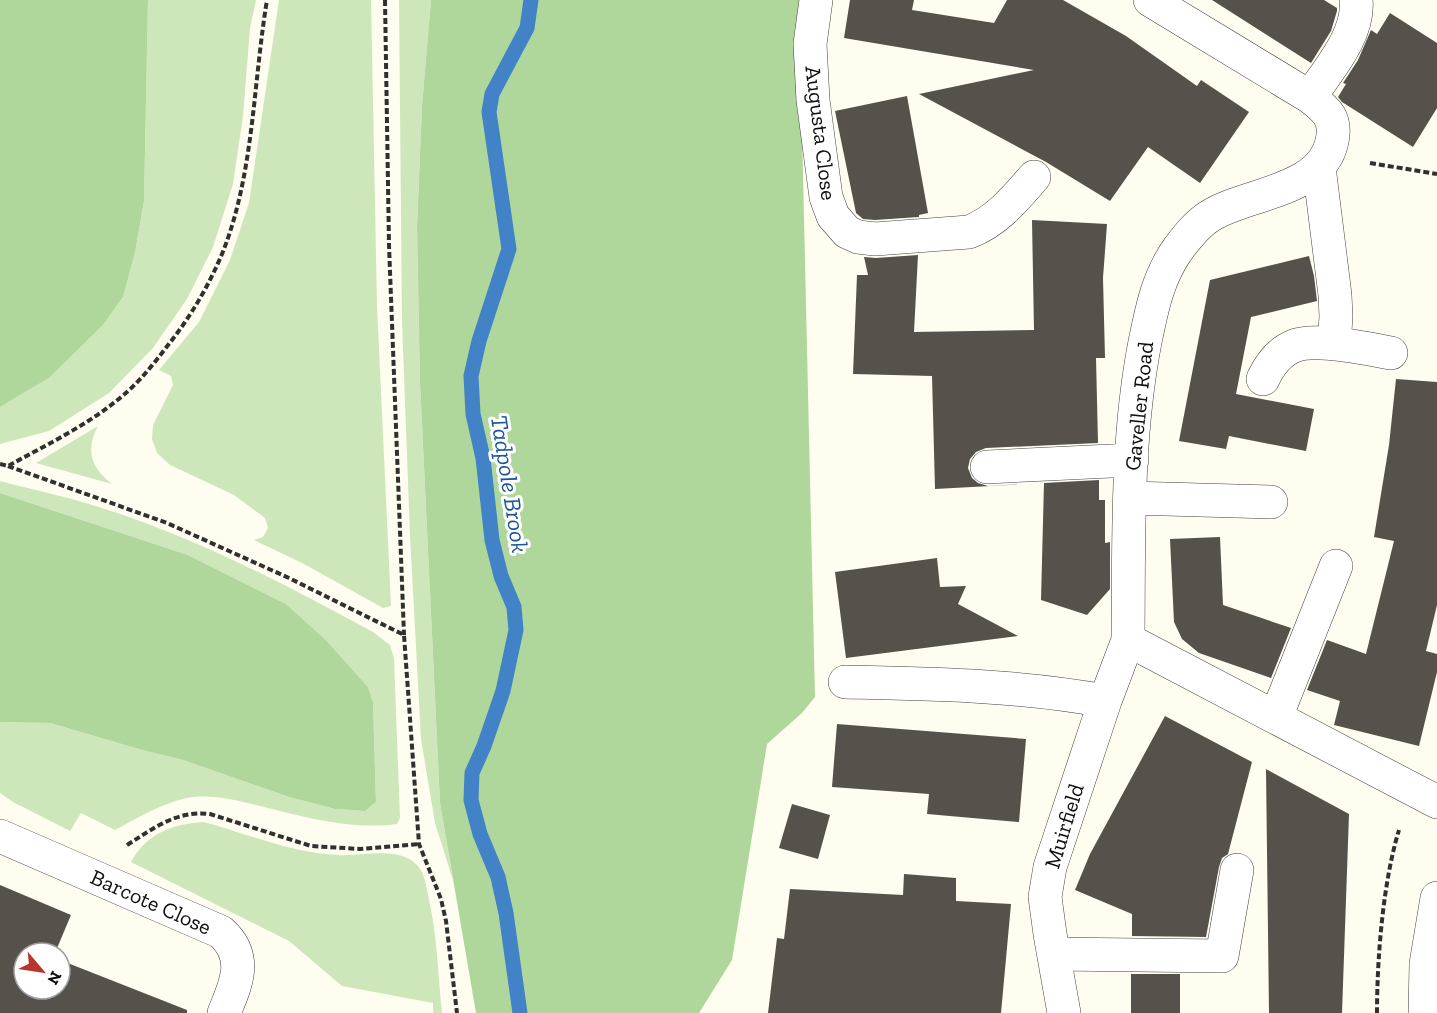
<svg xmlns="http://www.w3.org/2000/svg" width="1437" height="1013" font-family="'Zilla Slab',serif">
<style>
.green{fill:#cde7bb}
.forest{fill:#afd79b}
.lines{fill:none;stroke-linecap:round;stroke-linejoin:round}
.stream{stroke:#4282c7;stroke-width:15}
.building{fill:#56514b}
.minor-casing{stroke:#414141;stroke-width:34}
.path{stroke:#303030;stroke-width:4;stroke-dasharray:6 3;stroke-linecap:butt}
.minor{stroke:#fff;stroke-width:33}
.labels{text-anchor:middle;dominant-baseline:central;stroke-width:6;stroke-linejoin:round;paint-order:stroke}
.street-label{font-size:22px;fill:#0e0e0e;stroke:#fff}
.water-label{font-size:24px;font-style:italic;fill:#1d559a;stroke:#fff}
</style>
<rect width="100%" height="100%" fill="#fefdf0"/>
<path class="green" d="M 148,0 L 256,0 L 250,28 L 243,116 L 233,184 L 213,247 L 187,299 L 153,348 L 109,393 L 49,431 L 0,444 L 0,407 L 49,378 L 103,325 L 123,297 L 135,253 L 144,201 Z
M 279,0 L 371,0 L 377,306 L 391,606 L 383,608 L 304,564 L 254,540 L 263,537 L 268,528 L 265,518 L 234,495 L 170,465 L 157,453 L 152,439 L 153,425 L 173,385 L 171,376 L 159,370 L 199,322 L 230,260 L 249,203 Z
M 399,0 L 431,0 L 422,106 L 417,228 L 420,382 L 440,803 L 453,880 L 435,823 L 421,739 L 410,536 L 402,321 Z
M 98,426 C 85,450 91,468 112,484 L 36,463 Z
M 0,481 C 30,489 60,495 89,504 C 189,534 281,582 373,632 L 390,645 L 394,659 L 400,818 L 397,824 C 352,830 308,818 264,807 C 240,801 212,793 187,798 C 162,803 137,818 115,830 L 81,813 L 70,831 L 13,802 L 0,793 L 0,722 L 50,723 L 142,750 L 183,760 L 289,797 L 335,809 L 365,811 L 376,802 L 373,702 L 368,687 L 326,640 L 286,604 L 188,555 L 0,493 Z
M 204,822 C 244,833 296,854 337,855 C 362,857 403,844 420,869 C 425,876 426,886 428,895 C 437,933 438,974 442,1013 L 433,1013 L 433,1003 L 342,986 L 289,941 L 131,862 C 147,833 172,824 204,822 Z"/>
<path class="forest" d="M 0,0 L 148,0 L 144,201 L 135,253 L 123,297 L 103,325 L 49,378 L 0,407 Z
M 431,0 L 799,0 L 815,697 L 802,713 L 767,744 L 732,960 L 699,1013 L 476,1013 L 440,803 L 420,382 L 417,228 L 422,106 Z
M 0,493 L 188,555 L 286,604 L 326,640 L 368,687 L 373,702 L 376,802 L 365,811 L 335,809 L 289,797 L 183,760 L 142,750 L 50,723 L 0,722 Z"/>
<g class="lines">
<path class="stream" d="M 520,1013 L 506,913 L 498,877 L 480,834 L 471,800 L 472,773 L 484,746 L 503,691 L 516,630 L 514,607 L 501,576 L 492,540 L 483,458 L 473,414 L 471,376 L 479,341 L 509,249 L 489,112 L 492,94 L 527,28 L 531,0"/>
</g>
<path class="building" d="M 850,0 L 914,0 L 912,10 L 994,23 L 1007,0 L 1063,0 L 1126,36 L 1197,86 L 1201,80 L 1249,112 L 1200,183 L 1148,147 L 1110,201 L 1046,162 L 919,94 L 1034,70 L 844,38 Z
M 1212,0 L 1324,0 L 1337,8 L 1337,11 L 1331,31 L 1311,63 Z
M 1390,13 L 1437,43 L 1437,108 L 1413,147 L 1342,102 L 1338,97 L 1346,84 L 1343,83 L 1358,60 L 1371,30 L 1377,34 Z
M 907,96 L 928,213 L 919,215 L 919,217 L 875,220 L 863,219 L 856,213 L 835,111 Z
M 1032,220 L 1107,224 L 1103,278 L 1105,358 L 1096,358 L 1098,443 L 986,448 L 976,452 L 970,459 L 968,468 L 972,478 L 978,483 L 988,486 L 1043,483 L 935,489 L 932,376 L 853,374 L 857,275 L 868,275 L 864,257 L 876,258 L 918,255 L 914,332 L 1034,330 Z
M 1309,256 L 1314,276 L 1317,301 L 1251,317 L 1236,394 L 1314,409 L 1306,451 L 1229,436 L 1226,449 L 1179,441 L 1210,280 Z
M 1396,379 L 1437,382 L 1437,605 L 1426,651 L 1437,654 L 1437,672 L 1419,746 L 1334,725 L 1340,701 L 1307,690 L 1327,640 L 1366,654 L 1394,541 L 1374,537 L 1389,445 Z
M 1099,480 L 1099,500 L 1105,500 L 1105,543 L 1110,542 L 1110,589 L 1087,615 L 1041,600 L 1044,483 Z
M 1220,537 L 1223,605 L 1291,628 L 1271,678 L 1199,653 L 1182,639 L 1174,622 L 1170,539 Z
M 937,558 L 940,587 L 966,586 L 958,604 L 1018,636 L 846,658 L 835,572 Z
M 1165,716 L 1252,762 L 1228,854 L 1222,858 L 1219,867 L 1206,937 L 1132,936 L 1132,914 L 1075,890 L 1090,854 Z
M 837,724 L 1026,739 L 1019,822 L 927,814 L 929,794 L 832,787 Z
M 1266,769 L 1349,814 L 1342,1013 L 1269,1013 Z
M 792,804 L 830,815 L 818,859 L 779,848 Z
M 904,874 L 956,878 L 956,901 L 1011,904 L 1001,1013 L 768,1013 L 777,938 L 784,939 L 790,889 L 903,895 Z
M 0,885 L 71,915 L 55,953 L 24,953 L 24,989 L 60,989 L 60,960 L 187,1010 L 187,1013 L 0,1013 Z
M 1131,974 L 1180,974 L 1180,1013 L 1131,1013 Z"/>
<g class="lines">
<g class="minor-casing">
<path id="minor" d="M 816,0 L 810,44 L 813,100 L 826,197 L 833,216 L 847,232 L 858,237 L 875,239 L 969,232 C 997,221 1015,199 1034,177
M 1310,97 C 1328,70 1360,34 1356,0
M 1319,167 L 1335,295 L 1336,317 L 1334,344
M 1263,379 C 1270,364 1279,352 1294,346 C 1315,337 1368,349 1391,353
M 987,467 L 1132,460
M 1130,498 L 1271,502
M 1128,640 C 1129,541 1126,439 1145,342 C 1152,308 1158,277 1178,249 C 1187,237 1197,224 1210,216 C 1246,193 1322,192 1332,141 C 1337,119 1327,110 1310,97 L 1150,0
M 845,682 C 933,684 1018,685 1105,701
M 1276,717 L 1336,566
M 0,836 L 221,932 C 249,957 236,984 224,1013
M 1054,954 L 1222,956 L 1237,870
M 1064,1013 L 1050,934 L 1045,897 L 1050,867 L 1105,701 L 1128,640 L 1437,802
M 1425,1013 L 1426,964 L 1437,898"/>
</g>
<path class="path" d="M 385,0 L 389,245 L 404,635
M 1370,163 L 1437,174
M 0,464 L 8,466 C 48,444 92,423 127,392 C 144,377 158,358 172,340 C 192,314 209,285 222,254 C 254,175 253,84 267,0
M 8,466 L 167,523 L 289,578 L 404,635 L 419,844 L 441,899 L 446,921 L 457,1013
M 127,845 C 154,828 177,810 210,814 L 311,846 L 360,849 L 419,844
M 1377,1013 C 1377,958 1383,882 1399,830"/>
<use href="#minor" class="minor"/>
</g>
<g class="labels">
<g class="street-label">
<text transform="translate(821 133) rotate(83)">Augusta Close</text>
<text transform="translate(1139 406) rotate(-84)">Gaveller Road</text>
<text transform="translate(1064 826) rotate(-73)">Muirfield</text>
<text transform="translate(151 902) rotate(24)">Barcote Close</text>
</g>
<g class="water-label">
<text transform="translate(510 484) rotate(81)">Tadpole Brook</text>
</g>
</g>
<g transform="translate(42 971) rotate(119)"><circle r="28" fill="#ffffff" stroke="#9f9f9f" stroke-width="1.5"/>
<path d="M0-4.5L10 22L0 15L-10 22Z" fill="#b8362d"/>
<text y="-9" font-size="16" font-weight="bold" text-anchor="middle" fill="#0e0e0e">N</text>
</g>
</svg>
